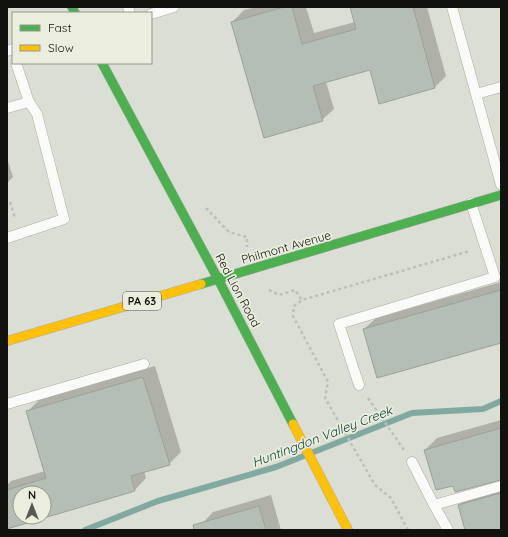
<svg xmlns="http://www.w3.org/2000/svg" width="508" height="537" font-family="Quicksand,sans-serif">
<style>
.shadow{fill:#0003}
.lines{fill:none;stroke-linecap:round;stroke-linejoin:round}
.stream{stroke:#80a9a0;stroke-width:6}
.building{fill:#b5beb4;stroke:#9da09a;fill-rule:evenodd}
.lane-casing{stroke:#abaca6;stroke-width:11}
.fast-casing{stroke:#abaca6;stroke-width:10}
.slow-casing{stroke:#abaca6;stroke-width:10}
.path{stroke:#bebfbc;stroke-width:2.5;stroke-dasharray:3 3;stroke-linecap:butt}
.lane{stroke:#fafaf9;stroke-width:10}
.fast{stroke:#4caf50;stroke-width:9}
.slow{stroke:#ffc107;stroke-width:9}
.labels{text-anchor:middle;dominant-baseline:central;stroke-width:3.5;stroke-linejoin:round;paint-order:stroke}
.shield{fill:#ebeede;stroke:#52544c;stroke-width:1}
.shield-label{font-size:11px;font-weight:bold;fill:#11120d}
.street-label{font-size:12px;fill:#11120d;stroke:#ebeede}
.water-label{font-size:13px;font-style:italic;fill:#0d423c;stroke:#ebeede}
</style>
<rect width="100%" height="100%" fill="#dbded4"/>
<path class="shadow" d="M 256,7 L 306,7 L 314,33 L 355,22 L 351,7 L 427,7 L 446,76 L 435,87 L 380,102 L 370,69 L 326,82 L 334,109 L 322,120 L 232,22 L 244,10 Z
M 7,158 L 13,177 L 7,183 Z
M 501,282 L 501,342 L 364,329 L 376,318 Z
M 155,366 L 181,452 L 169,464 L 144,471 L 146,478 L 135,490 L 44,517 L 44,493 L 20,493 L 20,517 L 43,517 L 7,519 L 7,485 L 11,481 L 45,471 L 27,412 L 39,400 Z
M 501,420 L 501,479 L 454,484 L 425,450 L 437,438 Z
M 501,485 L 501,530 L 466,530 L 459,505 L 471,494 Z
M 271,495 L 281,530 L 204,530 L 202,524 L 213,512 Z"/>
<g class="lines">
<path class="stream" d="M 85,530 L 158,501 L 276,467 L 412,413 L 483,409 L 501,401"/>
</g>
<path class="building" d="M 284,7 L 292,7 L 302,44 L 356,29 L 350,7 L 413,7 L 435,88 L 379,104 L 370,70 L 313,86 L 323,121 L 264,138 L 231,22 Z
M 501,290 L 501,343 L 377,378 L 363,329 Z
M 143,377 L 170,465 L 131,476 L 135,491 L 7,529 L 7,490 L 46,478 L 26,411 ZM 20,493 L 44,493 L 44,517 L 20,517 Z
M 501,428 L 501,480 L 455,492 L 453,486 L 436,490 L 424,450 Z
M 501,493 L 501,530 L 465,530 L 458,505 Z
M 259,506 L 266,530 L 194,530 L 193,525 Z"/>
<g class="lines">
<g class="lane-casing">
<path id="lane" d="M 128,7 L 130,13
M 452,7 L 501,185
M 151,14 L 174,7
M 7,51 L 13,49
M 476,94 L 501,87
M 7,108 L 29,102
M 7,238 L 64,219 L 37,114 L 29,102 L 16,63
M 359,385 L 339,324 L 495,277 L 471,203
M 7,404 L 144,364
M 412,462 L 434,505
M 448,530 L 434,505 L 501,486"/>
</g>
<g class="fast-casing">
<path id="fast" d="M 72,7 L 75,13
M 102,63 L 218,279 L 293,424
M 201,284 L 501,195"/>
</g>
<g class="slow-casing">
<path id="slow" d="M 7,341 L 201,284
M 293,424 L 348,530"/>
</g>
<path class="path" d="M 10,202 L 15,218
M 206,208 L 229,232 L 247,237 L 247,247
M 269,290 L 279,295 L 295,290 L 302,300
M 368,398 L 404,450
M 408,530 L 391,498 L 375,485 L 325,398 L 328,382 L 293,316 L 294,306 L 302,300 L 470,251"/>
<use href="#lane" class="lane"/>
<use href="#fast" class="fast"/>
<use href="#slow" class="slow"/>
</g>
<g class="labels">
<rect class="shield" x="123" y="292" width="38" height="18" rx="3"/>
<g class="shield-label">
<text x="142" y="301">PA 63</text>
</g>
<g class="street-label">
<text transform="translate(286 247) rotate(-16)">Philmont Avenue</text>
<text transform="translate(238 290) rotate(62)">Red Lion Road</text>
</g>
<g class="water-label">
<text transform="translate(322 436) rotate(-21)">Huntingdon Valley Creek</text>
</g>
</g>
<rect width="508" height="537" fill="none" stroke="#11120d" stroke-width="16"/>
<rect x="12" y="12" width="140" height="52" fill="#ebeede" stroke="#94968a"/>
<rect x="20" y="25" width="20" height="6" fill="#4caf50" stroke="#94968a"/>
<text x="48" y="32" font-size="12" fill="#11120d">Fast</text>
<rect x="20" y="45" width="20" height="6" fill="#ffc107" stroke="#94968a"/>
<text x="48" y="52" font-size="12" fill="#11120d">Slow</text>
<g transform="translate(32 505)"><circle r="19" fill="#ebeede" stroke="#94968a"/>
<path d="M0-3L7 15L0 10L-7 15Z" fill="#585953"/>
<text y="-6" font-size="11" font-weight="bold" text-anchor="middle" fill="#11120d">N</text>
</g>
</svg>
